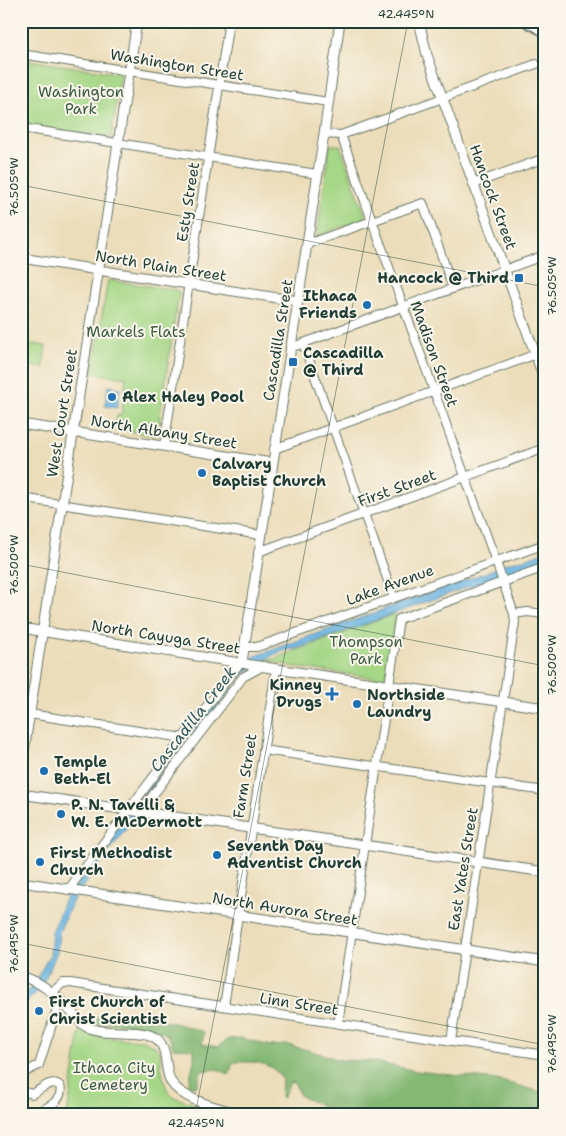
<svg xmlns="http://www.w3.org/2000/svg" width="566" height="1136" font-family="'Shantell Sans',sans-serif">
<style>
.green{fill:#a5d786;stroke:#628a5d}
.forest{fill:#84b873;stroke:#527a54}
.water{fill:#68b3e1;stroke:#44788a}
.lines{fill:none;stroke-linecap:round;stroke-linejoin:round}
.minor-casing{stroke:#677563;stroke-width:10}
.tertiary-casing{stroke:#677563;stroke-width:11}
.trunk-casing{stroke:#677563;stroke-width:15}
.minor{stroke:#fff;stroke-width:8}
.tertiary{stroke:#fff;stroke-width:9}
.trunk{stroke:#fff;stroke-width:12}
.ticks{fill:none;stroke:#1f3d34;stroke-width:1;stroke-opacity:0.45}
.poi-dot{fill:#1f6fb2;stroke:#fbf7ec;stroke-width:2}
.labels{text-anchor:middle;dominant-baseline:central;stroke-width:4;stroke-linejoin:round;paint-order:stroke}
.street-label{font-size:15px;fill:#1f3d34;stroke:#fbf7ec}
.park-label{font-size:15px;fill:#3a5c44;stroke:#fbf7ec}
.poi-label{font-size:15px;font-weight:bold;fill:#1f3d34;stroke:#fbf7ec;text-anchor:start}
.water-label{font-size:16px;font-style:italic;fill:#315a5f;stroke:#fbf7ec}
.neatline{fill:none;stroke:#1f3d34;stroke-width:2}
.ticks-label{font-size:12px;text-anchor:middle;fill:#1f3d34}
</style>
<rect width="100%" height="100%" fill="#fbf7ec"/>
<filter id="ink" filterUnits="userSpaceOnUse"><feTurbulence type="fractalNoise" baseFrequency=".02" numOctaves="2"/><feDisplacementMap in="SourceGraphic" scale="10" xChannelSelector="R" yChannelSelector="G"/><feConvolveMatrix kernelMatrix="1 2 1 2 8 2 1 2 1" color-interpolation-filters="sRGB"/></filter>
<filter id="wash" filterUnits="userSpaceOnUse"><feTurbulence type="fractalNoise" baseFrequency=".0096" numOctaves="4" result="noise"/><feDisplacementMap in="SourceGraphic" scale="20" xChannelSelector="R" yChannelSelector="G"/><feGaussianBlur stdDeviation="1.12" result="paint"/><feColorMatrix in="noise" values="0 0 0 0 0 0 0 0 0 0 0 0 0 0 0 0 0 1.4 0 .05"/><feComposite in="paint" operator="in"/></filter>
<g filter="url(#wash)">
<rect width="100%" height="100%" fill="#ecddba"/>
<path class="green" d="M 21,59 L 121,74 L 111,138 L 21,124 Z
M 330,145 L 340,145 L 366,218 L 317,236 Z
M 108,280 L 176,290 L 179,292 L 157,436 L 115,429 L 117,415 L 121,416 L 126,378 L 92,373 Z
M 21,342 L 46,346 L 43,368 L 21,364 Z
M 395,614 L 396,617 L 385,679 L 301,668 L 264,660 L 274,659 Z
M 80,1031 L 111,1038 L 143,1040 L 155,1046 L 160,1052 C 162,1068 161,1085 173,1097 L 228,1115 L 67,1115 Z"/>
<path class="forest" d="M 99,1015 L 110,1020 C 126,1015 165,1020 181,1025 C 189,1027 197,1030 204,1032 L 202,1044 L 218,1047 L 228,1039 L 242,1038 L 270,1046 L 288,1045 L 322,1054 L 340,1060 L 371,1061 L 416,1071 L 497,1080 L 545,1093 L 545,1115 L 363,1115 L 356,1112 L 353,1115 L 336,1115 L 333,1111 L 300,1096 L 295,1084 L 290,1082 L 283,1098 L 281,1097 L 282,1078 C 269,1060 253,1062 233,1062 L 229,1075 L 217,1069 L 201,1071 L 197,1086 L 188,1086 L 194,1060 L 194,1049 L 173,1048 C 171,1041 169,1035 162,1032 C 145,1023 113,1024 94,1023 Z"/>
<path class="water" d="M 108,386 L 120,388 L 117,408 L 105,406 Z
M 545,551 L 545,560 L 495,579 L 490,579 L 296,649 C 278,649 257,664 242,675 L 74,898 L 59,932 L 57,952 L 52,964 L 41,988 L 21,1008 L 21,997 L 31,988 L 50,955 L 52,932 L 66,896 L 237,671 L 255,656 L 487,572 L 507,563 L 528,558 Z"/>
</g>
<g filter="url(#ink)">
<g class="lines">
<g class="minor-casing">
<path id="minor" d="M 21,54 L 328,102
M 21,128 L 317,174
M 324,134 L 341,135 L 536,64
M 341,135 L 494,556 L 514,614 L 515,622 L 451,1041
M 473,184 L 545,158
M 307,244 L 423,203 L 453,288
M 303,343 L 394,598
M 290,348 L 545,255
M 164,446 L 229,21
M 274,449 L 545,351
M 21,498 L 261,535
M 258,552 L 545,448
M 514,614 L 527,612 L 545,614
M 244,647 L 257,647 L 545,544
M 30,714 L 183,738
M 263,750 L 545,791
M 140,812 L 243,677 L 263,666
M 68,890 L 235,669 L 242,662
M 52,992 L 63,983 L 70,983 L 545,1055
M 224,1006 L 276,669
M 338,1024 L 399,619 L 545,567
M 21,1076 L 25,1072 L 39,1065 L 60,999
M 21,1091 L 32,1094 C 41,1090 51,1078 60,1086 C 65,1102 43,1109 32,1115"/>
</g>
<g class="tertiary-casing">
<path id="tertiary" d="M 419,21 L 427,55 L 545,381
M 21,258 L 297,301
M 21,424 L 272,463
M 21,628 L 290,671 L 545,708
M 242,662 L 324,134 L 340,21
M 21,770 L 137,21
M 21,794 L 545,872
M 21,882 L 545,962
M 21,976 C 41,982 54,993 68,1008 C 73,1014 79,1023 87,1027 C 105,1036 140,1028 154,1037 C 170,1046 163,1069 171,1082 C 184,1102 222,1108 243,1115"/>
</g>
<g class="trunk-casing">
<path id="trunk" d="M 528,21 L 545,30"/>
</g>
<use href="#minor" class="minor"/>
<use href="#tertiary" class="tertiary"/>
<use href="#trunk" class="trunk"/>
</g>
</g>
<path class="ticks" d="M 21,185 L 545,287M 21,564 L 545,666M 21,943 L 545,1045M 195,1115 L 408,21"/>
<g class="poi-dot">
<rect x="514" y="273" width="10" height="10" rx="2.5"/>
<circle cx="367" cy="305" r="5"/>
<rect x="288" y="357" width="10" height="10" rx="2.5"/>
<circle cx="112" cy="397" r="5"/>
<circle cx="202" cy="473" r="5"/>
<path d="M329.5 686.5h5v5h5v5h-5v5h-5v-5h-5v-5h5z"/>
<circle cx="357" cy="704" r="5"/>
<circle cx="44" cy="771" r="5"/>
<circle cx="61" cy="814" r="5"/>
<circle cx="217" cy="855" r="5"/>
<circle cx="40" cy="862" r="5"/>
<circle cx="39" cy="1011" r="5"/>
</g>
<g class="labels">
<g class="street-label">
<text transform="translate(177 65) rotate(9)">Washington Street</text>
<text transform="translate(493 197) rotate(70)">Hancock Street</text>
<text transform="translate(188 202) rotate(-81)">Esty Street</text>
<text transform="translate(161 266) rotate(9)">North Plain Street</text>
<text transform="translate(278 340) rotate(-81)">Cascadilla Street</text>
<text transform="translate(434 354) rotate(70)">Madison Street</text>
<text transform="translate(62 413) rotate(-81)">West Court Street</text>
<text transform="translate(164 432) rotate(9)">North Albany Street</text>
<text transform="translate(397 488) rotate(-20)">First Street</text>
<text transform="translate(390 585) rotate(-20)">Lake Avenue</text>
<text transform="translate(166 637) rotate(9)">North Cayuga Street</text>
<text transform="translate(245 776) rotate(-81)">Farm Street</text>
<text transform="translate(463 869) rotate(-81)">East Yates Street</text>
<text transform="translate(285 909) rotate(9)">North Aurora Street</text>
<text transform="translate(299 1004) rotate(9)">Linn Street</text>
</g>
<g class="park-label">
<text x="81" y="92">Washington<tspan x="81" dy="17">Park</tspan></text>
<text x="136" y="332">Markels Flats</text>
<text x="366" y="642">Thompson<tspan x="366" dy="17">Park</tspan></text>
<text x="114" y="1068">Ithaca City<tspan x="114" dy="17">Cemetery</tspan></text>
</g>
<g class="poi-label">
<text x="509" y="278" text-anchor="end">Hancock @ Third</text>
<text x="357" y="296" text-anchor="end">Ithaca<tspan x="357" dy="17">Friends</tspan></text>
<text x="303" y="353">Cascadilla<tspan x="303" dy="17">@ Third</tspan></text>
<text x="122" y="397">Alex Haley Pool</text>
<text x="212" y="464">Calvary<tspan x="212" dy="17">Baptist Church</tspan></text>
<text x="322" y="685" text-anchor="end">Kinney<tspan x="322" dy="17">Drugs</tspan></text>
<text x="367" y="695">Northside<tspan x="367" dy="17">Laundry</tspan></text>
<text x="54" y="762">Temple<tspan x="54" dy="17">Beth-El</tspan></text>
<text x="71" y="805">P. N. Tavelli &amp;<tspan x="71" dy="17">W. E. McDermott</tspan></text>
<text x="227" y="846">Seventh Day<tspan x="227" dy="17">Adventist Church</tspan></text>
<text x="50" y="853">First Methodist<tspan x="50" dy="17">Church</tspan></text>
<text x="49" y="1002">First Church of<tspan x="49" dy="17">Christ Scientist</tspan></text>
</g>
<g class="water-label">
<text transform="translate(193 719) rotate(-52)">Cascadilla Creek</text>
</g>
</g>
<rect width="566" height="1136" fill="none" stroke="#fbf7ec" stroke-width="55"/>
<rect x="28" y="28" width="510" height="1080" class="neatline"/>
<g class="ticks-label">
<text x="406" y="18">42.445°N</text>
<text transform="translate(14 187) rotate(-90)" y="4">76.505°W</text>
<text transform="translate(552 286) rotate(-90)" y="4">76.505°W</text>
<text transform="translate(14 565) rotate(-90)" y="4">76.500°W</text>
<text transform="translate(552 665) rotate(-90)" y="4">76.500°W</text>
<text transform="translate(14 944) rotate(-90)" y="4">76.495°W</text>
<text transform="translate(552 1044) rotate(-90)" y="4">76.495°W</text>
<text x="196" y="1127">42.445°N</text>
</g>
</svg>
